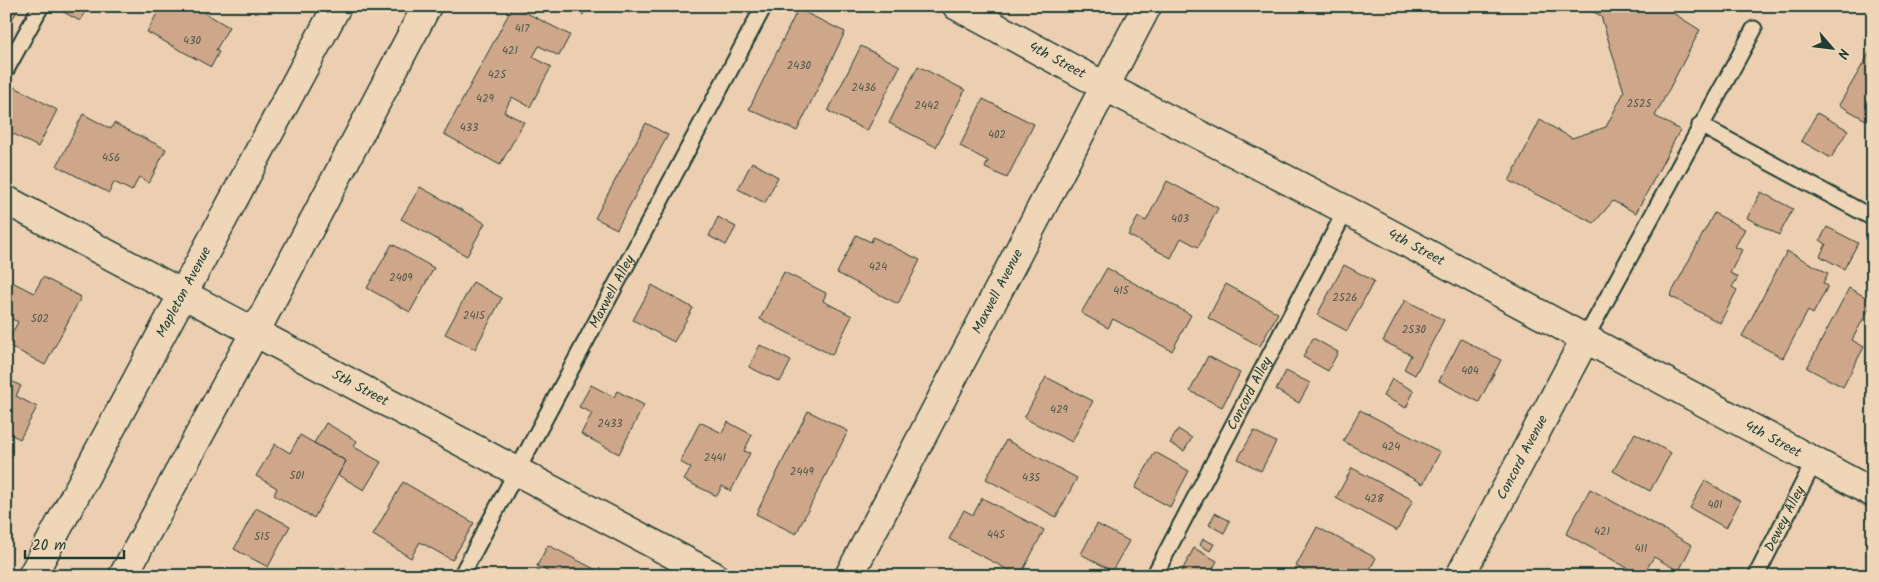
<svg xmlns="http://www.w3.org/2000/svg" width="1879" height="582" font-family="Kalam,sans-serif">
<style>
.building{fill:#cea689;stroke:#1f3d34}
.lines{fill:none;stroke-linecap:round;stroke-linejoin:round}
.service-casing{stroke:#1f3d34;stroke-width:19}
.minor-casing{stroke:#1f3d34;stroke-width:31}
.tertiary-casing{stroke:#1f3d34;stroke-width:31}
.service{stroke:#efd6b7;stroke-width:15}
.minor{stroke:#efd6b7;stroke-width:28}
.tertiary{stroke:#efd6b7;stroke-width:28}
.labels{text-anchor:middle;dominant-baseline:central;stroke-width:4;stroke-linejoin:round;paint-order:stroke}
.number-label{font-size:11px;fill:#4b5749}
.street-label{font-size:14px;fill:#1f3d34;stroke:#efd6b7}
</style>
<rect width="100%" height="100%" fill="#eccfb0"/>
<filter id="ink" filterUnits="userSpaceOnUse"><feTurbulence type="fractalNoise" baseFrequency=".02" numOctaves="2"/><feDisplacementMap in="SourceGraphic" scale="10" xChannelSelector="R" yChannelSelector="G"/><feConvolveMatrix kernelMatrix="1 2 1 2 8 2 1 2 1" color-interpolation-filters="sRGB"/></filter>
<g filter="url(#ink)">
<path class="building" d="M 6,6 L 20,6 L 12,20 L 6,17 Z
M 56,6 L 88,6 L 80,21 L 56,8 Z
M 161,6 L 199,6 L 206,10 L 205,13 L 229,27 L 216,50 L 219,52 L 211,67 L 147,32 Z
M 513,6 L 570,35 L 559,56 L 539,46 L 533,57 L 551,67 L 530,107 L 512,97 L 504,112 L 524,122 L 500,165 L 444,134 Z
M 566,6 L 588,6 L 583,15 Z
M 1583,6 L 1677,6 L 1673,13 L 1700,30 L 1655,116 L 1680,130 L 1636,213 L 1613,201 L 1594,223 L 1509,181 L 1540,120 L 1572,138 L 1606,127 L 1624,92 L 1601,16 Z
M 798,9 L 845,32 L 797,131 L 749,109 Z
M 861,46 L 900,66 L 867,131 L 828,111 Z
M 1870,52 L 1873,53 L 1873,124 L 1839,105 Z
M 918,66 L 965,90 L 936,147 L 889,123 Z
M 15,87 L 57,110 L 38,147 L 6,130 L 6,103 Z
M 983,99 L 1034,124 L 1007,178 L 985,168 L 988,161 L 960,146 Z
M 1817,113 L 1848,130 L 1831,158 L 1801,141 Z
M 83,114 L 111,129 L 114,123 L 166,149 L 149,183 L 139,177 L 132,191 L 114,182 L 109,193 L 57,166 Z
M 646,123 L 668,135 L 617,229 L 595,218 Z
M 752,162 L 778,177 L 765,203 L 738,189 Z
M 1167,181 L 1218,208 L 1198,247 L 1181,238 L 1171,258 L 1128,235 L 1138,217 L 1146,221 Z
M 420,187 L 485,223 L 467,256 L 401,219 Z
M 1761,192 L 1793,209 L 1779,235 L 1747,218 Z
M 1714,213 L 1745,229 L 1735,247 L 1742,250 L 1730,273 L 1738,277 L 1732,287 L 1737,290 L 1720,323 L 1670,296 Z
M 718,217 L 736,227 L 726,245 L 709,236 Z
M 1827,227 L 1858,243 L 1844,269 L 1820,256 L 1826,244 L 1820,240 Z
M 856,235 L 871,242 L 873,237 L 920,260 L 898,304 L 837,273 Z
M 392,244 L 434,268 L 410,312 L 367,288 Z
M 1787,251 L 1828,273 L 1823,283 L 1828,286 L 1813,314 L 1808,311 L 1783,358 L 1742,336 Z
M 1344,265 L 1374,281 L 1347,331 L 1317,315 Z
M 1107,268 L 1191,315 L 1172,351 L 1113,319 L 1108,328 L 1081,313 Z
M 1873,268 L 1873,286 L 1865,282 Z
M 784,272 L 826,293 L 823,301 L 852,316 L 832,355 L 760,319 Z
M 43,277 L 81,297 L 45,365 L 6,344 L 18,322 L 6,316 L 6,293 L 12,282 L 34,293 Z
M 473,282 L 502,298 L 475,349 L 445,334 Z
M 1226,284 L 1278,313 L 1260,346 L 1208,318 Z
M 652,285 L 693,308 L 674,342 L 633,320 Z
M 1849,288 L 1873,301 L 1852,340 L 1864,347 L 1843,387 L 1807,368 Z
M 1405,300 L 1444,320 L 1415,375 L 1404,369 L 1411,355 L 1383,341 Z
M 1313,338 L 1338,352 L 1328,371 L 1303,357 Z
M 1461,339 L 1501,360 L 1479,402 L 1439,381 Z
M 760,345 L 791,361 L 780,382 L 749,367 Z
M 1208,356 L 1240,373 L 1222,407 L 1190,391 Z
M 1286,371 L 1310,383 L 1299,403 L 1276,390 Z
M 1046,377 L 1093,401 L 1072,442 L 1024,418 Z
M 6,378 L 21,386 L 16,396 L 37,407 L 20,439 L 6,432 Z
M 1392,379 L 1414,391 L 1406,408 L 1383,396 Z
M 591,385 L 614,397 L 617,391 L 644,405 L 619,454 L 581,434 L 592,413 L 579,407 Z
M 1360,410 L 1440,452 L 1423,484 L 1343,441 Z
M 808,411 L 848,431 L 796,534 L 756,514 Z
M 700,422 L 722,433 L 728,422 L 752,435 L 744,451 L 750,453 L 731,491 L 722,486 L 717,496 L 684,480 L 691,468 L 680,462 Z
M 326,423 L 357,441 L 354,447 L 381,462 L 364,490 L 338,475 L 346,461 L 314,443 Z
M 1178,429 L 1192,438 L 1184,451 L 1170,443 Z
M 1254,431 L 1276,442 L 1261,471 L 1238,459 Z
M 1635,433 L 1671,453 L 1650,491 L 1613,471 Z
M 300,435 L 346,461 L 314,518 L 274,495 L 277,488 L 256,476 L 275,444 L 290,453 Z
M 1006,440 L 1077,478 L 1056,517 L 986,479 Z
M 1155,452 L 1189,471 L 1170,507 L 1135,488 Z
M 1352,468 L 1413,500 L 1397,531 L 1336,498 Z
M 1705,481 L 1740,501 L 1726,528 L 1690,508 Z
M 403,482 L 474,523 L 452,560 L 420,542 L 411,558 L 373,535 Z
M 1590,489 L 1692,545 L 1679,571 L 1654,557 L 1642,576 L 1566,534 Z
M 982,498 L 1044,530 L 1020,576 L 949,539 L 964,510 L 973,515 Z
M 256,508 L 290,526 L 268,567 L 234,549 Z
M 1215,513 L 1230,521 L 1224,533 L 1209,525 Z
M 1097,524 L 1129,541 L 1112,571 L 1081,554 Z
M 1317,527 L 1376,558 L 1366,576 L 1313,576 L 1296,566 Z
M 1203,539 L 1214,544 L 1210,551 L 1200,545 Z
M 548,545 L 604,574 L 604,576 L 556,576 L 537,566 Z
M 1194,548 L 1217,561 L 1209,576 L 1179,576 Z"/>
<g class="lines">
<g class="service-casing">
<g id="service">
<path d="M 6,70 L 41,6"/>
<path d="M 1700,125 L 1873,218"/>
<path d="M 1585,339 L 1754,29"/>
<path id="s1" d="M 461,576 L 764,6"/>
<path id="s2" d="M 1154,576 L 1346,210"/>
<path id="s3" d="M 1756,576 L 1814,462"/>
</g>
</g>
<g class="minor-casing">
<g id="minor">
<path id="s4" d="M 957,6 L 1106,87 L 1346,210 L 1873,493"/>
<path id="s5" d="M 6,200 L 714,576"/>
<path id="s6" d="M 849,576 L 1147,6"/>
<path id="s7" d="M 1460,576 L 1585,339"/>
</g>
</g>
<g class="tertiary-casing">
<g id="tertiary">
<path id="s8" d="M 32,576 L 337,6"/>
<path d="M 123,576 L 255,332 L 427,6"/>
</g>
</g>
<use href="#service" class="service"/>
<use href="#minor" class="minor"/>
<use href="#tertiary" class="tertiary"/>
</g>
</g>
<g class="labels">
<g class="number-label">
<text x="522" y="29">417</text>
<text x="192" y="41">430</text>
<text x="510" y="51">421</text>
<text x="799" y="66">2430</text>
<text x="497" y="75">425</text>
<text x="864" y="88">2436</text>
<text x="485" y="99">429</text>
<text x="1639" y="104">2525</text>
<text x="927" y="106">2442</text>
<text x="469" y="128">433</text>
<text x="997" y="135">402</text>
<text x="111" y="158">456</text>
<text x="1180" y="219">403</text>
<text x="878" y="267">424</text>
<text x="401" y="278">2409</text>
<text x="1121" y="291">415</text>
<text x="1345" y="298">2526</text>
<text x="474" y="316">2415</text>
<text x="40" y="319">502</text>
<text x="1414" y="330">2530</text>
<text x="1470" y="371">404</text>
<text x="1059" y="410">429</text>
<text x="610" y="424">2433</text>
<text x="1391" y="447">424</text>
<text x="715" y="458">2441</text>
<text x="802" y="472">2449</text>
<text x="297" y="476">501</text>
<text x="1031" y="478">435</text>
<text x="1374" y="499">428</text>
<text x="1715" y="505">401</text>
<text x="1602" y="532">421</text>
<text x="996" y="535">445</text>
<text x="262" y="537">515</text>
<text x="1641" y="549">411</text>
</g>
<g class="street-label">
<text stroke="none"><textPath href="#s4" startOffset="114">4th Street</textPath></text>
<text stroke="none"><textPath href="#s4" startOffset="519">4th Street</textPath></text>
<text stroke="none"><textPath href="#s1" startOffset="322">Maxwell Alley</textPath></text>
<text stroke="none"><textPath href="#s6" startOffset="321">Maxwell Avenue</textPath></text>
<text stroke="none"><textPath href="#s8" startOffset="322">Mapleton Avenue</textPath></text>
<text stroke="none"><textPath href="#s5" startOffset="401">5th Street</textPath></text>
<text stroke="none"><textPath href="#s2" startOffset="206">Concord Alley</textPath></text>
<text stroke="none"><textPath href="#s4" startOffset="924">4th Street</textPath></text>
<text stroke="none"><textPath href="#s7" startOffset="134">Concord Avenue</textPath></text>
<text stroke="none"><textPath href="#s3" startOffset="64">Dewey Alley</textPath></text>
</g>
</g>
<rect width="1879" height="582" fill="none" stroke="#efd6b7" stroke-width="25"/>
<rect x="12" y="12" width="1854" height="557" fill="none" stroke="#1f3d34" stroke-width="2" filter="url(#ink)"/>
<g transform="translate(1832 48) rotate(118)" stroke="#efd6b7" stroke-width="4" paint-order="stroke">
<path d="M0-4L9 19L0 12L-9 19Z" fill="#1f3d34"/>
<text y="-8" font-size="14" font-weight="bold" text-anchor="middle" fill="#1f3d34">N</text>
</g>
<path d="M25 550v8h99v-8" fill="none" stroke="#1f3d34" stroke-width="2.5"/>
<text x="32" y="550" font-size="15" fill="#1f3d34" stroke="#efd6b7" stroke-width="4" paint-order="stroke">20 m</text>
</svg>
